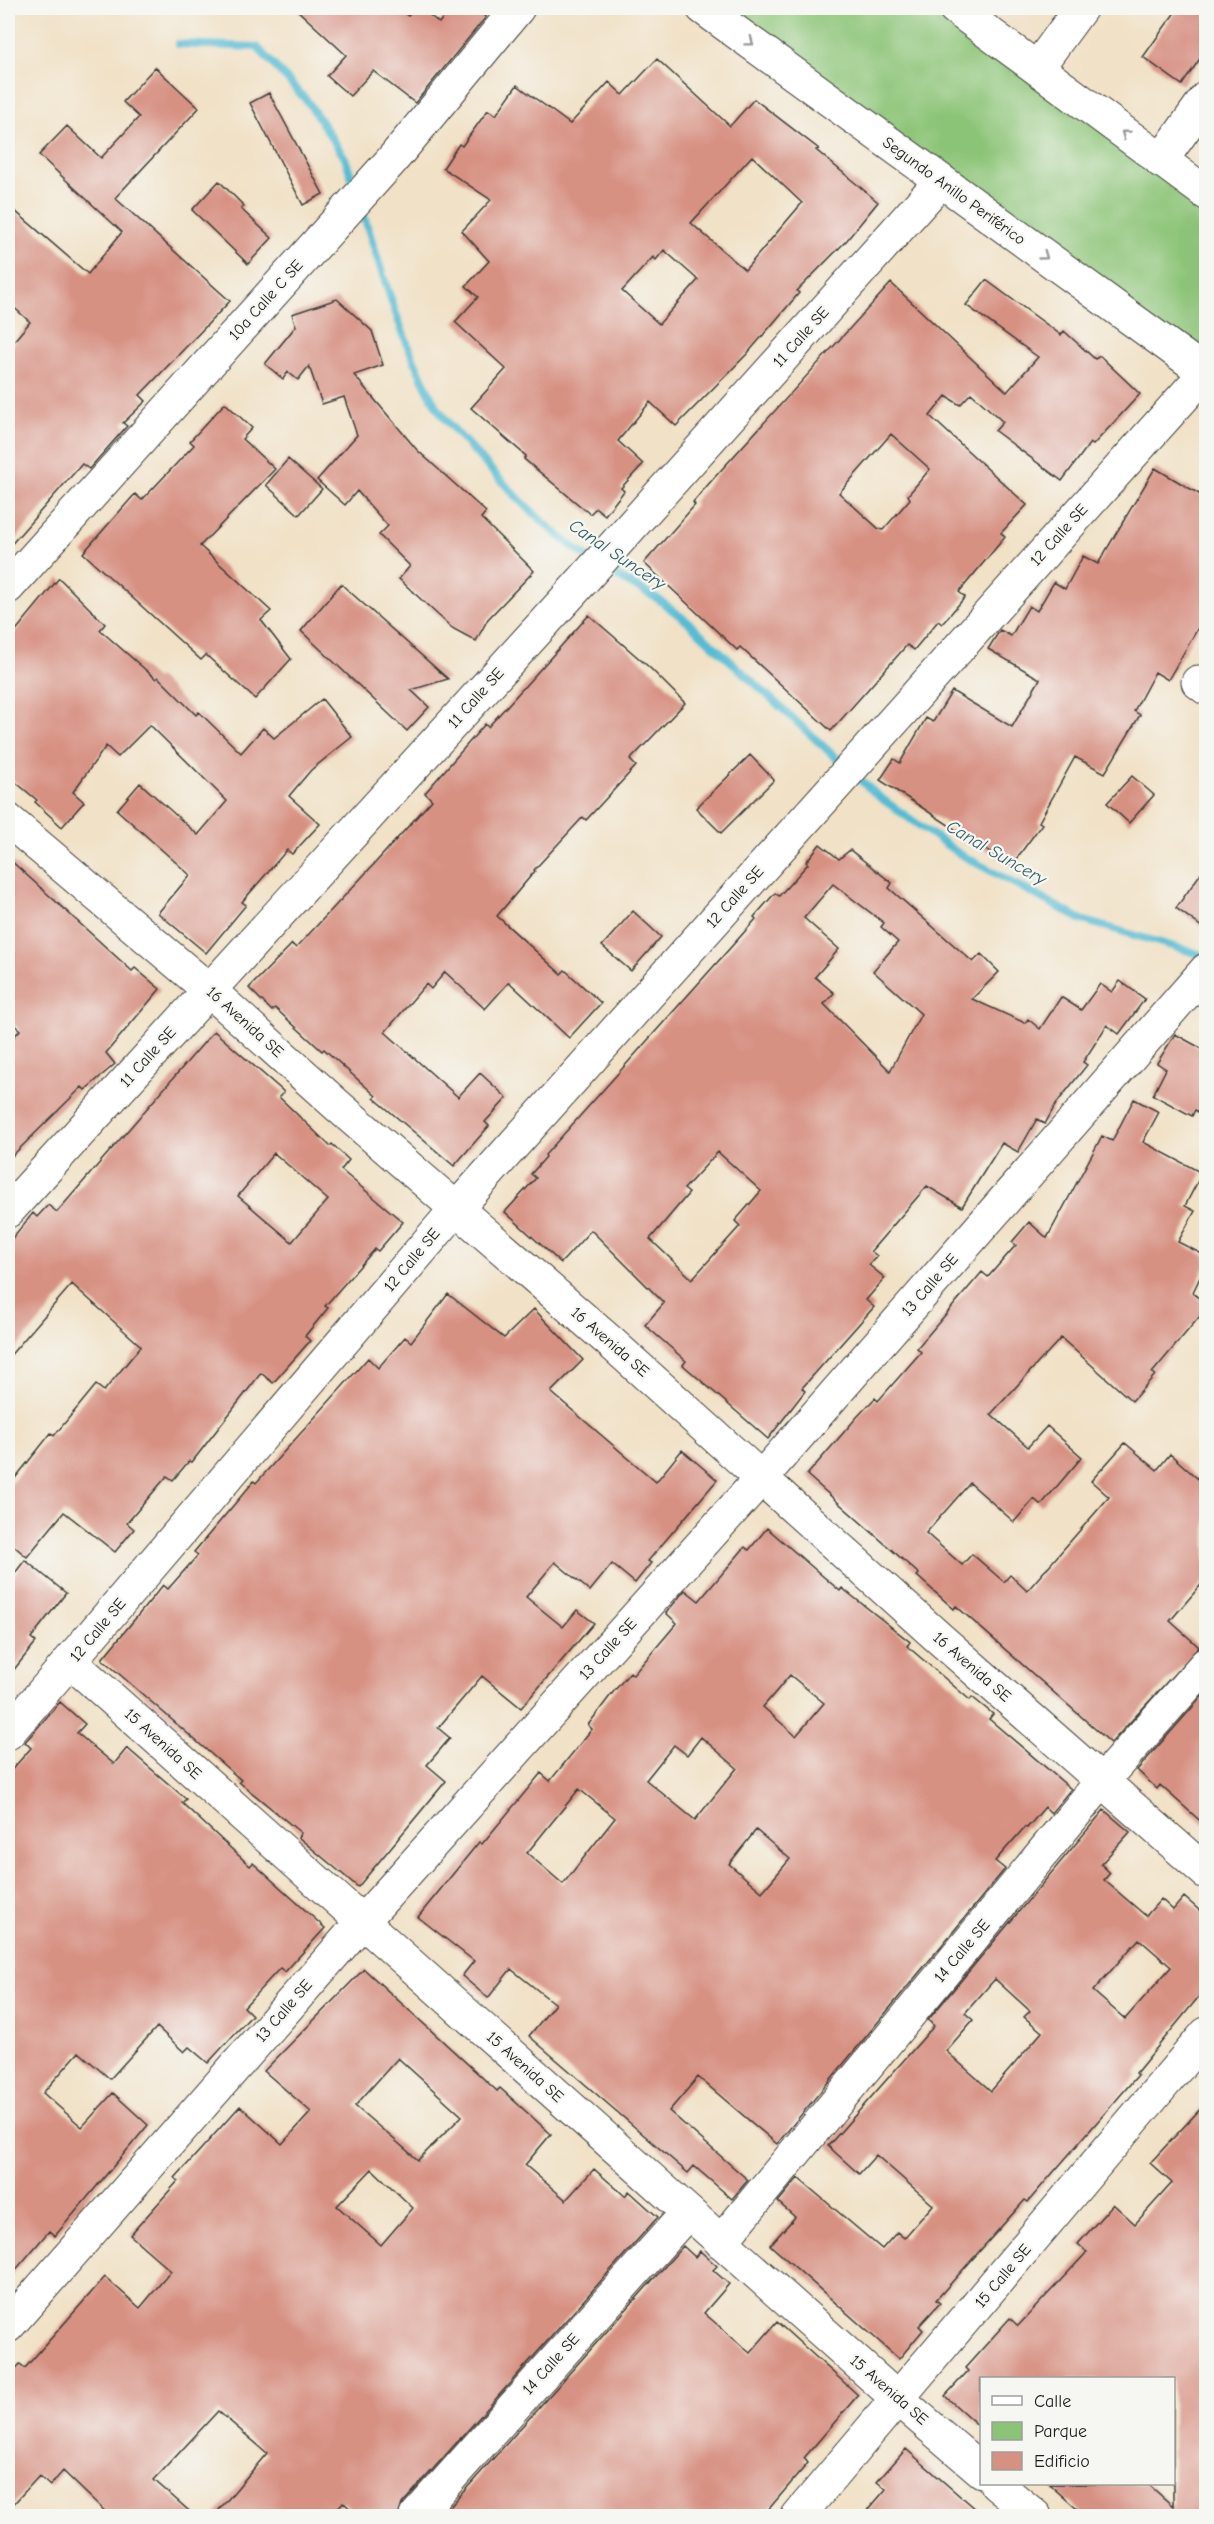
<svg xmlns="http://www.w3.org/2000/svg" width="1214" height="2524" font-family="'Comic Neue',sans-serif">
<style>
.green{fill:#8cc477;stroke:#54704a;stroke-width:1.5}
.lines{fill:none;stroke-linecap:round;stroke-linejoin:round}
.stream{stroke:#55bcd3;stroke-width:8}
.building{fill:#d79183;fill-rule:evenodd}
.minor-casing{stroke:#3c3a36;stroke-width:35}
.tertiary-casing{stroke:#3c3a36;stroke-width:35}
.primary-casing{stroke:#3c3a36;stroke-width:35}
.minor{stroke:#fff;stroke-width:33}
.tertiary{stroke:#fff;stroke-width:33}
.primary{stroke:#fff;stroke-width:33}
.oneway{stroke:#999}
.labels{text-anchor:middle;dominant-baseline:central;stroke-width:4.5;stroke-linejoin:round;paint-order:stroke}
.street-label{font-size:16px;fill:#1c1c1c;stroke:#f6f6f2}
.water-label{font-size:18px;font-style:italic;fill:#335c65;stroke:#f6f6f2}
</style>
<rect width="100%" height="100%" fill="#f6f6f2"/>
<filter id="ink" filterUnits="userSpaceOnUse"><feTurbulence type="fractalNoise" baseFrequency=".0167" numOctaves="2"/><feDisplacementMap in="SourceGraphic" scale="12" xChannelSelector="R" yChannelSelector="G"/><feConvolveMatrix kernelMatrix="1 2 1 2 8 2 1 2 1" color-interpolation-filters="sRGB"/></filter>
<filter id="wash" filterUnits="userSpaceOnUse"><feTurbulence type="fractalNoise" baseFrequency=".008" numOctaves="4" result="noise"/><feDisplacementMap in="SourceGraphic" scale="24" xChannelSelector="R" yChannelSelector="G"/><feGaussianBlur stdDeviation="1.35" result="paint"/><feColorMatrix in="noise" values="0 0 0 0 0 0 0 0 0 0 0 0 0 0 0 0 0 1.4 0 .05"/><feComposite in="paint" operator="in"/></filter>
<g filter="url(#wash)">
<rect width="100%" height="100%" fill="#f1e1c6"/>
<path class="green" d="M 704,8 L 947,8 L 1206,193 L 1206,365 Z"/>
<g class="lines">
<path class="stream" d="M 178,44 L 257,47 L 308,102 L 345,158 L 356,190
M 361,207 C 382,271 400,336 431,396 C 442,419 462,438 479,457 C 514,495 549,532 593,561
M 604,569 L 658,599 L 688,622 L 846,767
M 855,775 L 878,796 L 958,853 L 1082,920 L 1206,956"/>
</g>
<g id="blocks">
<path class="building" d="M 295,8 L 396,8 L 408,16 L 415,8 L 421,8 L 439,23 L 450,8 L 473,8 L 486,17 L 415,103 L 373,71 L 350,96 L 327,76 L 346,55 Z
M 1178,8 L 1206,8 L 1206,50 L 1182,85 L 1143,57 Z
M 657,59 L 730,126 L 754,99 L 819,149 L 816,150 L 878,202 L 847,240 L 797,291 L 799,293 L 747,354 L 676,426 L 650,402 L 618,441 L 643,464 L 621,488 L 624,491 L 605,515 L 596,508 L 590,514 L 524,459 L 526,456 L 471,408 L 506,369 L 455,322 L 478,297 L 466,286 L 489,261 L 462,231 L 491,200 L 443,168 L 459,144 L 462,146 L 488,110 L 496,115 L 517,85 L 570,124 L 609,82 L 623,95 ZM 752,156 L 802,203 L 745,270 L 691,223 ZM 664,250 L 698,280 L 659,324 L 622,291 L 653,257 L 656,260 Z
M 155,67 L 199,108 L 115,198 L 230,301 L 140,395 L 146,401 L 123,423 L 127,426 L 89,469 L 82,464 L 8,548 L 8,348 L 30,322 L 8,302 L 8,205 L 88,274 L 122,232 L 39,155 L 67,126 L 101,158 L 139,117 L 123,102 Z
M 269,93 L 323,194 L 303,205 L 250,103 Z
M 219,181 L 244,206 L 241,209 L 272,238 L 248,264 L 192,210 Z
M 986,280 L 1061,335 L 1064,331 L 1095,359 L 1100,356 L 1140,394 L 1093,445 L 1090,443 L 1062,481 L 995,431 L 1003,422 L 971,393 L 960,405 L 946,396 L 930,416 L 1027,505 L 1001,533 L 1005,537 L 959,592 L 965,597 L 942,624 L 938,621 L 914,650 L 907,645 L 831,731 L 740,647 L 737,650 L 644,563 L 695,505 L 693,502 L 713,479 L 891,283 L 1007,392 L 1038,357 L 966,305 ZM 891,434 L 930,469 L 908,495 L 910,499 L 883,530 L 879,529 L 839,493 Z
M 337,299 L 372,331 L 383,365 L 354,375 L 417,450 L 486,512 L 481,518 L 534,571 L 488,619 L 476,641 L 452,628 L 399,579 L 410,566 L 379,535 L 388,526 L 357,491 L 345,505 L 317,480 L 357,435 L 344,397 L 322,404 L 309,366 L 298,380 L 288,372 L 283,379 L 265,364 L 296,326 L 292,314 Z
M 225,403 L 252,428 L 242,439 L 275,469 L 200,546 L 271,611 L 261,620 L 291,659 L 255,699 L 206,655 L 201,660 L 83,553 L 135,494 L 142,500 L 194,445 L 190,441 Z
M 288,459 L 322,489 L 299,515 L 266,485 Z
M 1155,468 L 1206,498 L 1206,614 L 1168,680 L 1155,672 L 1134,711 L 1140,715 L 1105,773 L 1075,757 L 1039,822 L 1042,824 L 1011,866 L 880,780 L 894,759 L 900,763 L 926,718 L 933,722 L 952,691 L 1012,727 L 1040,679 L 988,649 L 1000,630 L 1011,636 L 1029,606 L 1037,611 L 1054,582 L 1065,589 L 1083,556 L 1098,564 Z
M 59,578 L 105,624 L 100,630 L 156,679 L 158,677 L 196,715 L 199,712 L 241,753 L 263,728 L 274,738 L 322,699 L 352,737 L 311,770 L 289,796 L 320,824 L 292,854 L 287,850 L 242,902 L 246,905 L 206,953 L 158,913 L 190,875 L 117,810 L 140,783 L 198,835 L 227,801 L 150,725 L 118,757 L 106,746 L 73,792 L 84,802 L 62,827 L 35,802 L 37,800 L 8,776 L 8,640 Z
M 341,584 L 448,679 L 411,690 L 429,707 L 407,731 L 301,631 Z
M 589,615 L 650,668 L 685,703 L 630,760 L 636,766 L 588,818 L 586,820 L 583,817 L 534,870 L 535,871 L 497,916 L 561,974 L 565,970 L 601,1003 L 569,1038 L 509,982 L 485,1009 L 445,972 L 431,989 L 426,984 L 385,1032 L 458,1097 L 480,1073 L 507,1098 L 485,1122 L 489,1126 L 454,1166 L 374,1098 L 376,1096 L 324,1049 L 322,1051 L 275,1008 L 272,1011 L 249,988 L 292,944 L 296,948 L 376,862 L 432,800 L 425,793 L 485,724 L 488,727 Z
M 750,755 L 774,780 L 721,833 L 696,808 Z
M 1132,776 L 1154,795 L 1129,823 L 1107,803 Z
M 820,844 L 839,859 L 850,850 L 892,883 L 889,888 L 973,962 L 981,954 L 999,972 L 972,999 L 1025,1023 L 1028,1019 L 1040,1029 L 1061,997 L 1081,1010 L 1100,984 L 1112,992 L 1120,981 L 1145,999 L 1119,1034 L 1107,1025 L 1083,1062 L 1087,1065 L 1056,1104 L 1045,1124 L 1037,1119 L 1018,1152 L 1002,1143 L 962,1207 L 927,1186 L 871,1251 L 877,1256 L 869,1265 L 885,1278 L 866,1300 L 874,1307 L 802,1388 L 805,1391 L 768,1439 L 683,1365 L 686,1361 L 645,1325 L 664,1303 L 591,1230 L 561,1263 L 505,1212 L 536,1178 L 531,1174 L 546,1157 L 545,1155 L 756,919 L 754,917 L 775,893 L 779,896 L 808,864 L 806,862 ZM 833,884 L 884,923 L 881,927 L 898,942 L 873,971 L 921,1014 L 890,1071 L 824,1004 L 834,993 L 815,977 L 839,949 L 804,918 ZM 718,1152 L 761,1191 L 735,1221 L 740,1226 L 692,1279 L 650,1239 L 689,1193 L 684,1189 Z
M 8,858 L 132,971 L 135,968 L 160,989 L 106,1053 L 115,1064 L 85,1090 L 82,1087 L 8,1160 L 8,1043 L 20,1030 L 8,1019 Z
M 1206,866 L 1206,930 L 1176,908 Z
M 633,911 L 661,937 L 631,971 L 602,946 Z
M 214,1031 L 284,1092 L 279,1097 L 330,1146 L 332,1144 L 349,1160 L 341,1170 L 403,1222 L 378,1251 L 375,1249 L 325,1306 L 328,1308 L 305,1336 L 310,1341 L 273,1383 L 261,1373 L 192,1462 L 189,1461 L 173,1480 L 167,1476 L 127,1523 L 134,1529 L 115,1552 L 64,1512 L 27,1557 L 8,1541 L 8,1487 L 51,1433 L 54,1436 L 96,1385 L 104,1391 L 141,1346 L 72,1284 L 8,1358 L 8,1243 L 33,1213 L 37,1217 L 48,1205 L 57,1212 ZM 274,1153 L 328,1200 L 292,1242 L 238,1196 Z
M 1175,1034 L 1206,1051 L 1206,1118 L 1195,1110 L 1192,1116 L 1153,1095 L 1166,1069 L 1157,1063 Z
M 1134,1099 L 1159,1112 L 1143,1142 L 1202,1173 L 1185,1206 L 1195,1211 L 1178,1242 L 1206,1256 L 1206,1265 L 1193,1292 L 1206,1305 L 1206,1309 L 1152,1373 L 1155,1375 L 1132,1401 L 1061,1338 L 991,1414 L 1028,1447 L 1047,1426 L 1082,1457 L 1041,1505 L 1034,1499 L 1014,1522 L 970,1483 L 926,1533 L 962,1565 L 972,1554 L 1004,1582 L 1010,1575 L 1027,1591 L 1109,1497 L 1091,1481 L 1125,1443 L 1157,1470 L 1170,1454 L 1206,1486 L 1206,1579 L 1170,1621 L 1199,1647 L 1111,1743 L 956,1606 L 954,1609 L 917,1576 L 919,1574 L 807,1475 L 857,1417 L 875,1398 L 878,1401 L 921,1352 L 917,1348 L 982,1272 L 988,1277 L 1016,1245 L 1012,1242 L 1029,1222 L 1047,1238 L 1102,1136 L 1112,1141 Z
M 448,1294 L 504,1338 L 534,1309 L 583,1360 L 551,1392 L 656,1482 L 682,1450 L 717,1480 L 648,1561 L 651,1563 L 635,1583 L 612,1564 L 590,1591 L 555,1562 L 526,1597 L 563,1627 L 577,1610 L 594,1623 L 521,1708 L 482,1676 L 438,1728 L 450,1738 L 427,1765 L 446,1781 L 358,1887 L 298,1837 L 301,1833 L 239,1782 L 241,1780 L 102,1659 L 163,1585 L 168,1589 L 198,1555 L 194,1552 L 254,1481 L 256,1483 L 368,1358 L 378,1368 L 405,1337 L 411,1342 Z
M 767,1528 L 840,1591 L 842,1588 L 910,1642 L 907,1646 L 970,1700 L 972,1697 L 993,1714 L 989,1719 L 1071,1789 L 1051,1813 L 1045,1807 L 1027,1828 L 1025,1827 L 995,1861 L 1005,1869 L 777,2144 L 698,2077 L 669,2111 L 748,2180 L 732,2199 L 694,2166 L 688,2173 L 529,2036 L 555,2004 L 511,1969 L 488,1998 L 462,1976 L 474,1961 L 418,1917 L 479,1842 L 482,1844 L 541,1773 L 550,1781 L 592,1729 L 588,1725 L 610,1696 L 630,1672 L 633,1675 L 677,1623 L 666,1613 L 685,1590 L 699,1601 L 745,1547 L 749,1550 ZM 790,1675 L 824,1703 L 796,1736 L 763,1707 ZM 701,1737 L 737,1768 L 695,1820 L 646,1780 L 674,1745 L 687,1755 ZM 579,1789 L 615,1818 L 563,1884 L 527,1853 ZM 756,1830 L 790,1859 L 762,1892 L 729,1864 Z
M 25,1560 L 66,1593 L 31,1638 L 36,1642 L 8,1677 L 8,1582 Z
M 1206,1692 L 1206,1826 L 1160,1785 L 1157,1789 L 1137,1770 Z
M 60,1702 L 85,1724 L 77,1733 L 114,1764 L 127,1748 L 186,1799 L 182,1803 L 250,1866 L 253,1863 L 325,1928 L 285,1972 L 280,1968 L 244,2007 L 252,2015 L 208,2063 L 189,2047 L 184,2052 L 157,2027 L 110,2079 L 79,2052 L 43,2093 L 82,2127 L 113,2093 L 148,2125 L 55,2236 L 49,2231 L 8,2279 L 8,1774 L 31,1748 L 25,1742 Z
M 1104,1810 L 1130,1832 L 1101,1864 L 1110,1873 L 1104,1880 L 1146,1916 L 1161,1899 L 1173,1910 L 1184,1897 L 1206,1916 L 1206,1988 L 1136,2073 L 1138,2075 L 1045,2182 L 1028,2202 L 1025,2200 L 936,2300 L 940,2303 L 919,2326 L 923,2330 L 899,2359 L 770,2245 L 795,2217 L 778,2202 L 798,2178 L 882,2249 L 897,2232 L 904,2238 L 933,2205 L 876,2155 L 859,2174 L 828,2146 L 934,2026 L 928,2020 ZM 1139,1939 L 1171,1967 L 1125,2019 L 1093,1991 ZM 995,1979 L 1030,2011 L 1024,2017 L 1042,2032 L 991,2091 L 946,2051 L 973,2020 L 965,2013 Z
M 364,1969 L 497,2091 L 500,2088 L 551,2134 L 525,2165 L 566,2200 L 594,2169 L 625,2196 L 629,2191 L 658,2217 L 402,2504 L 398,2517 L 359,2517 L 343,2502 L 330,2517 L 213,2517 L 267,2453 L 218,2411 L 154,2480 L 196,2517 L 111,2517 L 63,2471 L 50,2486 L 39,2476 L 8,2510 L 8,2377 L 20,2364 L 25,2368 L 105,2277 L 140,2308 L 171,2271 L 130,2235 L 178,2181 L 175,2178 L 240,2106 L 282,2144 L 311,2112 L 264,2071 ZM 398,2058 L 462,2116 L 418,2160 L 355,2106 ZM 372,2169 L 413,2208 L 381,2245 L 337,2206 Z
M 1206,2103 L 1206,2517 L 1086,2517 L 1049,2484 L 1148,2484 L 1173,2506 L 1173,2379 L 981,2379 L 981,2428 L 945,2396 L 968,2371 L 965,2368 L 1010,2318 L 1018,2326 L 1087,2252 L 1078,2244 L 1113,2204 L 1135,2224 L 1172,2183 L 1150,2163 Z
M 683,2246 L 695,2257 L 700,2251 L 717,2266 L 713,2270 L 729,2284 L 704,2313 L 750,2353 L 777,2322 L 858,2395 L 804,2458 L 808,2463 L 762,2517 L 441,2517 Z
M 906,2449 L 984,2517 L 862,2517 L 886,2489 L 877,2482 Z"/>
</g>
</g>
<g filter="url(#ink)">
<use href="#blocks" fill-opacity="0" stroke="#3c3a36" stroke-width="1.5"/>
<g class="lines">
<g class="minor-casing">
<path id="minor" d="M 1037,68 L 1081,8
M 1161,161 L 1206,98
M 1198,682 L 1206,688
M 8,820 L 209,990 L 338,1106 L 608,1340 L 939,1638 L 1206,1872
M 8,1211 L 576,588 L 940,182
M 71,1662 L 898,2399
M 8,1733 L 457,1208 L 1206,372
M 721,2242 L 1102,1781 L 1206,1664
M 8,2326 L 362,1922 L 762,1477 L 1206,970
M 416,2516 L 688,2212"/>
</g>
<g class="tertiary-casing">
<path id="tertiary" d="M 8,587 L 392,160 L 518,8
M 898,2399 L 982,2471
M 996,2484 L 1035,2516
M 798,2516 L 1206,2034"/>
</g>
<g class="primary-casing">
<path id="primary" d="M 703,8 L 1206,373
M 955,8 L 1206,193"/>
</g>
<use href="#minor" class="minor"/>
<use href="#tertiary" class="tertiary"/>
<use href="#primary" class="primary"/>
</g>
<defs><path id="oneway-chevron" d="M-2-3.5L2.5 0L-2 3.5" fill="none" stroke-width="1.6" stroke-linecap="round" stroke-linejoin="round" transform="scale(1.5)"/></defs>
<g class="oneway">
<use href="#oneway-chevron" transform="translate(750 42) rotate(37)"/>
<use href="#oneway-chevron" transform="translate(1125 134) rotate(-143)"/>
<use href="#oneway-chevron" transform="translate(1044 256) rotate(36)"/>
</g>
</g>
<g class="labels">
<g class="street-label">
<text transform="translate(954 191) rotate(36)">Segundo Anillo Periférico</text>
<text transform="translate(266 300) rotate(-48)">10a Calle C SE</text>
<text transform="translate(801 337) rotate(-48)">11 Calle SE</text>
<text transform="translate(1059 535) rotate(-48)">12 Calle SE</text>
<text transform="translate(476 698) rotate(-48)">11 Calle SE</text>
<text transform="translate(735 897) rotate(-48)">12 Calle SE</text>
<text transform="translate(245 1022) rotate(42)">16 Avenida SE</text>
<text transform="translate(148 1057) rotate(-48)">11 Calle SE</text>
<text transform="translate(412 1260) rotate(-50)">12 Calle SE</text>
<text transform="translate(930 1285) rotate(-49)">13 Calle SE</text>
<text transform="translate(610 1342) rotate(41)">16 Avenida SE</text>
<text transform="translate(98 1630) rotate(-50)">12 Calle SE</text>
<text transform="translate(608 1649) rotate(-48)">13 Calle SE</text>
<text transform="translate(972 1667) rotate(41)">16 Avenida SE</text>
<text transform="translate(163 1744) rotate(42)">15 Avenida SE</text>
<text transform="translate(962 1951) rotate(-50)">14 Calle SE</text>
<text transform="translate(284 2011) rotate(-49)">13 Calle SE</text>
<text transform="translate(525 2067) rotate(42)">15 Avenida SE</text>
<text transform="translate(1003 2276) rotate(-50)">15 Calle SE</text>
<text transform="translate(551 2364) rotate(-48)">14 Calle SE</text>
<text transform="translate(889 2390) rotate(41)">15 Avenida SE</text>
</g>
<g class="water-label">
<text transform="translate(617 555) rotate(34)">Canal Suncery</text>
<text transform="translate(996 853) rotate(30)">Canal Suncery</text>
</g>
</g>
<rect width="1214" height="2524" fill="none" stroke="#f6f6f2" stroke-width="30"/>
<rect x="980" y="2377" width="195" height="108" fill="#f6f6f2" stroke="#9f9f9c" stroke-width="1.5"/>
<rect x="992" y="2396" width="30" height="9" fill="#ffffff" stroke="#9f9f9c" stroke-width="1.5"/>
<text x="1034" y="2407" font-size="18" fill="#1c1c1c">Calle</text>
<rect x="992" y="2422" width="30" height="18" fill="#8cc477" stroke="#9f9f9c" stroke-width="1.5"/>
<text x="1034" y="2437" font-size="18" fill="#1c1c1c">Parque</text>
<rect x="992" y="2452" width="30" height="18" fill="#d79183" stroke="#9f9f9c" stroke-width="1.5"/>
<text x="1034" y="2467" font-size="18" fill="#1c1c1c">Edificio</text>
</svg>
